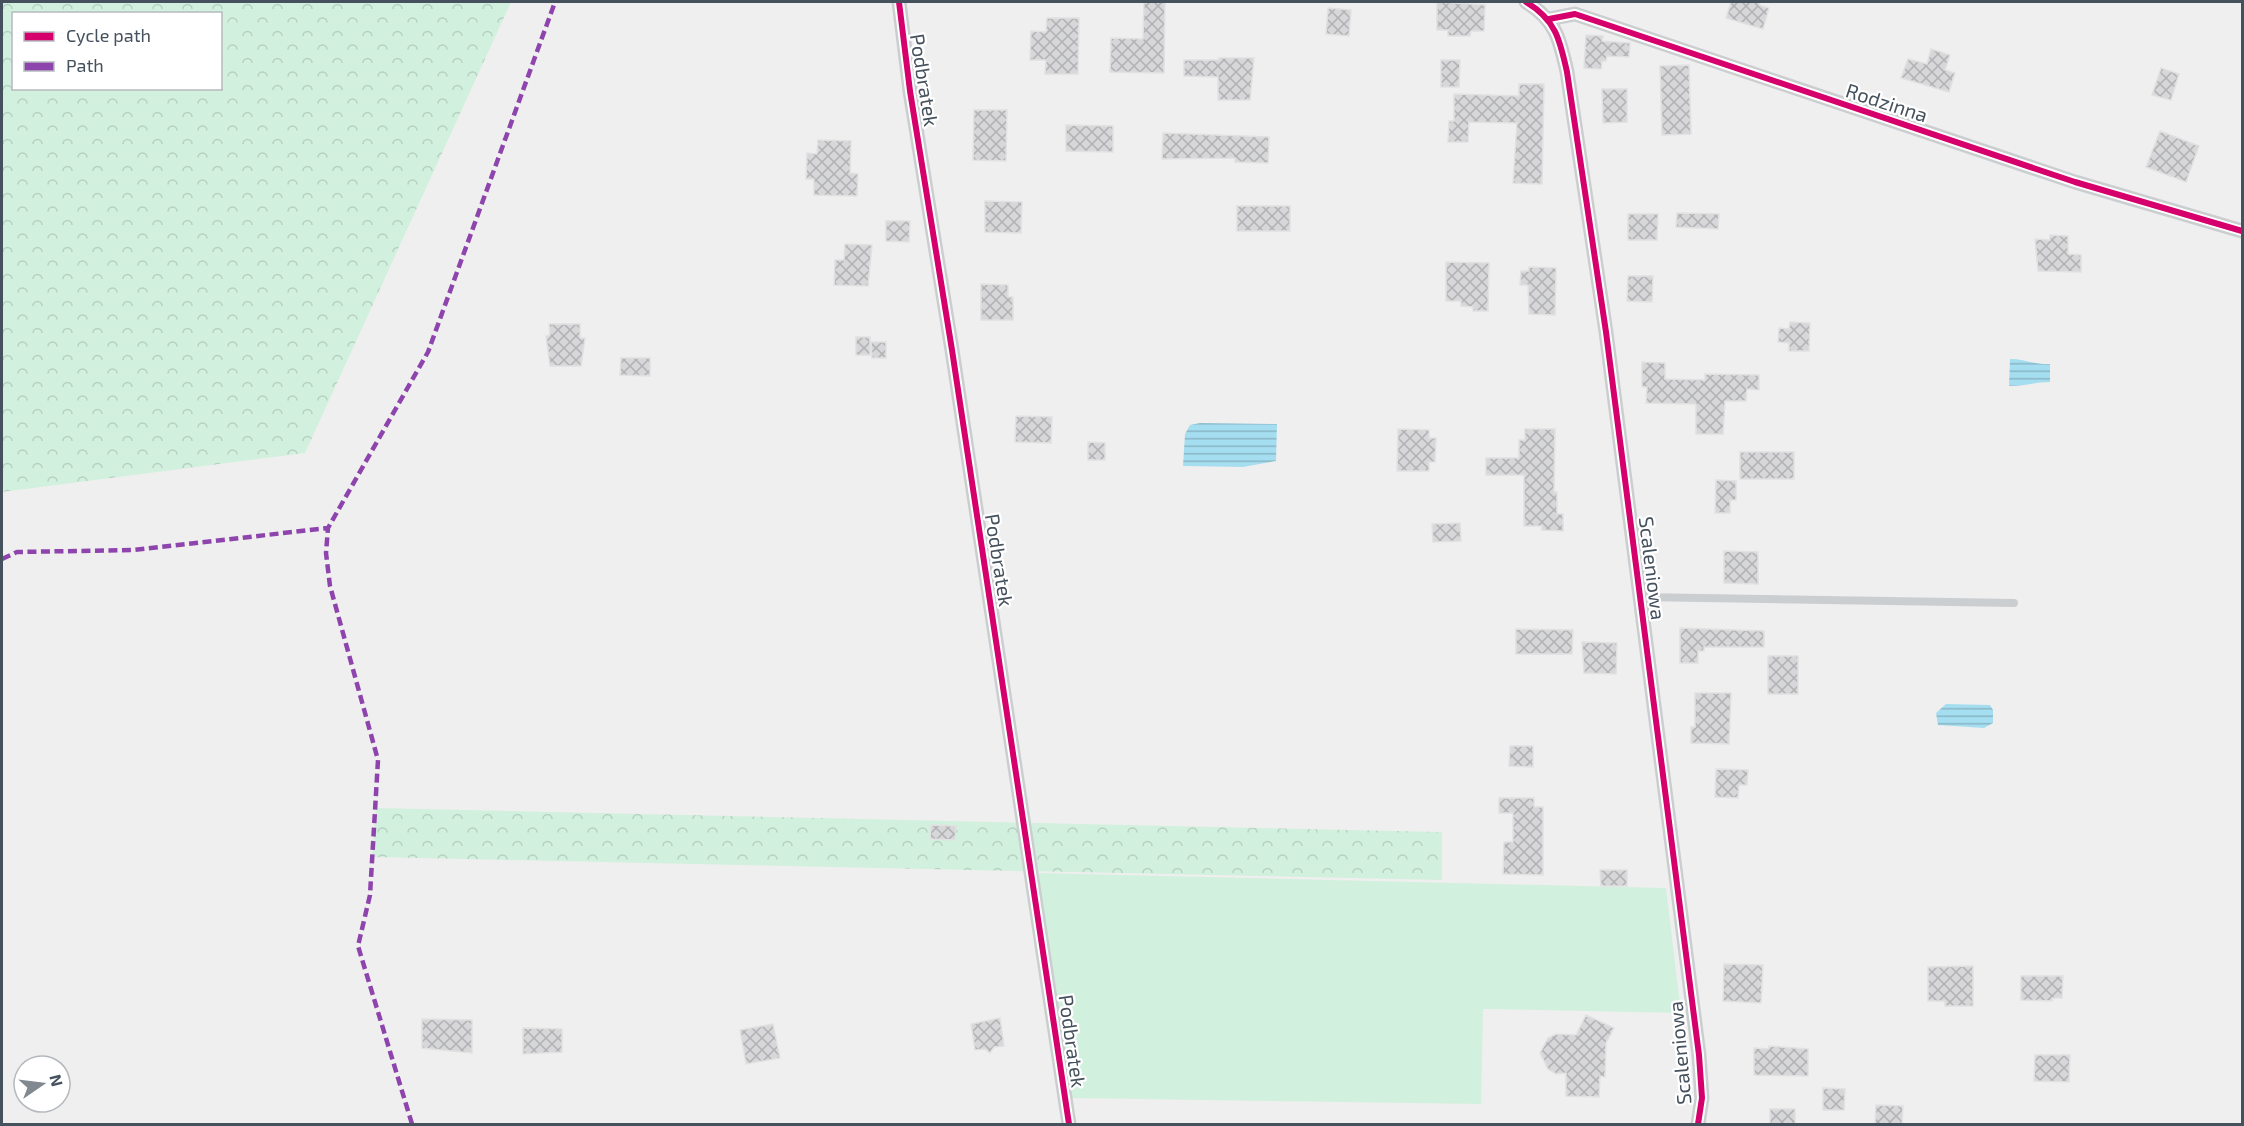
<svg xmlns="http://www.w3.org/2000/svg" width="2244" height="1126" font-family="'Exo 2',sans-serif">
<style>
.green{fill:#d2f0de}
.forest{fill:url(#forest-crowns);fill-rule:evenodd}
.water{fill:url(#water-rules)}
.building{fill:url(#building-cross-hatch);stroke:#e1e1e2;stroke-width:1.5}
.lines{fill:none;stroke-linecap:round;stroke-linejoin:round}
.service{stroke:#cbced0;stroke-width:8}
.minor{stroke:#cbced0;stroke-width:15}
.quiet{stroke:#8e44ad;stroke-width:4.5;stroke-dasharray:9 4.5;stroke-linecap:butt}
.cycleway-casing{stroke:#fff;stroke-width:10}
.cycleway{stroke:#d6006c;stroke-width:6}
.labels{text-anchor:middle;dominant-baseline:central;stroke-width:4.5;stroke-linejoin:round;paint-order:stroke}
.street-label{font-size:20px;fill:#45515d;stroke:#fff}
</style>
<defs>
<pattern id="forest-crowns" width="20" height="18" patternUnits="userSpaceOnUse" patternTransform="scale(1.5)"><rect width="20" height="18" fill="#d2f0de"/><path d="M2 6a3 3 0 1 1 6 0M12 15a3 3 0 1 1 6 0" fill="none" stroke="#b6d0c1"/></pattern>
<pattern id="water-rules" width="6" height="5" patternUnits="userSpaceOnUse" patternTransform="scale(1.5)"><rect width="6" height="5" fill="#a5def0"/><path d="M0 2.5h6" fill="none" stroke="#88b6c6"/></pattern>
<pattern id="building-cross-hatch" width="8" height="8" patternUnits="userSpaceOnUse" patternTransform="scale(1.5)"><rect width="8" height="8" fill="#d7d7d9"/><path d="M0 0l8 8M0 8l8-8" fill="none" stroke="#b0b1b3"/></pattern>
</defs>
<rect width="100%" height="100%" fill="#f0efef"/>
<path class="green" d="M 1038,873 L 1666,888 L 1681,1013 L 1483,1009 L 1481,1104 L 1072,1098 Z"/>
<path class="forest" d="M 2,2 L 511,2 L 305,453 L 2,492 ZM 14,14 L 220,14 L 220,88 L 14,88 Z
M 376,808 L 1442,832 L 1442,880 L 372,857 Z"/>
<path class="water" d="M 2010,359 C 2025,359 2035,365 2050,364 L 2050,382 C 2036,382 2024,386 2009,386 Z
M 1200,423 L 1277,424 L 1276,461 L 1243,467 L 1183,466 L 1185,434 L 1190,425 Z
M 1946,704 L 1990,705 L 1993,710 L 1993,723 L 1984,728 L 1938,725 L 1936,713 Z"/>
<path class="building" d="M 1144,2 L 1165,2 L 1164,73 L 1110,72 L 1111,38 L 1143,39 Z
M 1437,2 L 1485,5 L 1484,31 L 1471,31 L 1470,36 L 1448,36 L 1448,30 L 1437,30 Z
M 1731,2 L 1760,2 L 1759,5 L 1769,8 L 1763,29 L 1726,18 Z
M 1328,8 L 1351,10 L 1349,36 L 1326,34 Z
M 1047,18 L 1079,18 L 1078,74 L 1045,74 L 1046,60 L 1030,60 L 1031,31 L 1046,32 Z
M 1586,35 L 1603,36 L 1602,41 L 1630,43 L 1629,57 L 1607,56 L 1606,61 L 1602,61 L 1601,69 L 1584,68 Z
M 1931,49 L 1950,55 L 1945,70 L 1955,73 L 1949,92 L 1901,78 L 1908,59 L 1927,64 Z
M 1219,58 L 1254,58 L 1250,100 L 1218,100 L 1218,77 L 1184,76 L 1184,60 L 1219,60 Z
M 1441,60 L 1460,60 L 1459,87 L 1441,87 Z
M 1689,65 L 1691,134 L 1662,135 L 1660,66 Z
M 2161,68 L 2179,74 L 2171,100 L 2152,95 Z
M 1519,84 L 1544,84 L 1542,184 L 1513,183 L 1517,123 L 1469,122 L 1468,142 L 1448,142 L 1449,121 L 1454,121 L 1454,94 L 1519,96 Z
M 1602,89 L 1627,89 L 1627,122 L 1603,123 Z
M 974,110 L 1007,110 L 1006,161 L 973,160 Z
M 1066,125 L 1113,126 L 1113,152 L 1066,151 Z
M 2160,131 L 2199,146 L 2186,182 L 2146,167 Z
M 1163,133 L 1269,137 L 1268,163 L 1235,162 L 1235,158 L 1162,159 Z
M 818,140 L 851,141 L 850,173 L 858,174 L 857,196 L 814,195 L 814,179 L 806,179 L 807,153 L 817,154 Z
M 985,201 L 1022,202 L 1021,233 L 985,232 Z
M 1237,206 L 1290,206 L 1290,231 L 1237,231 Z
M 1677,213 L 1719,214 L 1718,229 L 1676,227 Z
M 1628,214 L 1658,214 L 1657,240 L 1628,240 Z
M 886,221 L 910,221 L 909,242 L 886,241 Z
M 2050,235 L 2068,236 L 2068,254 L 2081,255 L 2081,272 L 2038,271 L 2035,239 L 2050,240 Z
M 845,244 L 872,245 L 868,286 L 834,285 L 835,260 L 844,260 Z
M 1446,262 L 1489,263 L 1488,311 L 1473,311 L 1473,307 L 1461,306 L 1461,301 L 1446,301 Z
M 1529,267 L 1556,268 L 1555,315 L 1529,314 L 1528,285 L 1520,285 L 1521,271 L 1529,271 Z
M 1628,276 L 1653,276 L 1652,302 L 1627,301 Z
M 981,284 L 1008,285 L 1008,297 L 1013,297 L 1013,320 L 981,320 Z
M 1790,322 L 1810,323 L 1809,351 L 1789,351 L 1789,343 L 1778,342 L 1779,328 L 1789,329 Z
M 549,324 L 580,324 L 580,338 L 585,338 L 581,366 L 550,366 L 546,336 L 550,335 Z
M 856,337 L 870,337 L 870,355 L 856,355 Z
M 871,342 L 886,342 L 886,358 L 872,358 Z
M 621,358 L 650,358 L 650,376 L 620,375 Z
M 1642,362 L 1665,363 L 1665,379 L 1705,380 L 1705,374 L 1759,375 L 1759,390 L 1747,389 L 1746,401 L 1725,401 L 1723,434 L 1696,434 L 1696,404 L 1646,403 L 1647,387 L 1642,387 Z
M 1016,416 L 1052,417 L 1051,443 L 1015,442 Z
M 1398,429 L 1429,430 L 1429,438 L 1436,438 L 1435,462 L 1429,462 L 1429,471 L 1397,471 Z
M 1525,429 L 1555,429 L 1554,492 L 1557,492 L 1557,514 L 1563,514 L 1563,531 L 1542,530 L 1542,526 L 1524,526 L 1524,475 L 1486,475 L 1486,458 L 1519,458 L 1519,440 L 1525,440 Z
M 1088,442 L 1105,443 L 1105,460 L 1088,460 Z
M 1740,452 L 1794,452 L 1794,479 L 1740,479 Z
M 1716,480 L 1736,481 L 1736,500 L 1730,500 L 1730,513 L 1715,513 Z
M 1460,523 L 1461,541 L 1433,542 L 1432,524 Z
M 1724,551 L 1758,552 L 1758,584 L 1724,583 Z
M 1680,628 L 1764,631 L 1764,647 L 1704,647 L 1704,651 L 1698,651 L 1698,663 L 1680,663 Z
M 1516,629 L 1573,630 L 1572,654 L 1516,654 Z
M 1582,642 L 1617,643 L 1616,674 L 1584,673 Z
M 1768,656 L 1798,656 L 1798,694 L 1768,694 Z
M 1695,693 L 1731,693 L 1729,744 L 1691,743 L 1691,727 L 1695,727 Z
M 1510,746 L 1533,746 L 1533,767 L 1509,766 Z
M 1716,769 L 1748,770 L 1747,785 L 1739,785 L 1738,798 L 1715,797 Z
M 1499,798 L 1534,798 L 1534,807 L 1543,807 L 1543,875 L 1503,874 L 1504,842 L 1513,842 L 1513,813 L 1499,813 Z
M 931,825 L 956,826 L 955,840 L 930,839 Z
M 1600,870 L 1627,870 L 1627,886 L 1601,886 Z
M 1724,964 L 1763,965 L 1761,1003 L 1723,1001 Z
M 1973,966 L 1973,1006 L 1945,1006 L 1945,1001 L 1928,1001 L 1928,967 Z
M 2021,976 L 2063,976 L 2062,998 L 2052,998 L 2052,1001 L 2021,1000 Z
M 1586,1015 L 1614,1028 L 1606,1043 L 1605,1077 L 1600,1076 L 1599,1097 L 1566,1096 L 1566,1073 L 1556,1074 L 1548,1069 L 1540,1053 L 1548,1038 L 1556,1034 L 1576,1035 Z
M 1000,1018 L 1004,1046 L 994,1047 L 990,1053 L 985,1049 L 975,1050 L 971,1024 Z
M 422,1019 L 472,1020 L 472,1053 L 422,1048 Z
M 773,1024 L 780,1058 L 746,1064 L 740,1030 Z
M 523,1028 L 562,1029 L 562,1052 L 523,1054 Z
M 1769,1046 L 1808,1049 L 1808,1076 L 1754,1075 L 1754,1048 L 1769,1049 Z
M 2035,1055 L 2070,1055 L 2069,1082 L 2034,1081 Z
M 1823,1088 L 1845,1089 L 1844,1110 L 1823,1110 Z
M 1876,1105 L 1903,1106 L 1902,1125 L 1875,1125 Z
M 1770,1109 L 1795,1109 L 1795,1125 L 1770,1125 Z"/>
<g class="lines">
<path class="service" d="M 1640,597 L 2014,603"/>
<path class="minor" d="M 899,2 L 910,91 L 952,350 L 1069,1124
M 1526,2 C 1556,20 1560,40 1567,72 L 1606,332 L 1699,1055 L 1702,1098 L 1698,1124
M 1549,19 L 1575,14 L 2075,182 L 2242,231"/>
<path class="quiet" d="M 2,559 L 17,552 L 134,550 L 328,528
M 412,1124 L 358,946 L 370,895 L 378,760 L 330,586 L 326,553 L 328,528 L 428,352 L 555,2"/>
<g class="cycleway-casing">
<path id="cycleway" d="M 899,2 L 910,91 L 952,350 L 1069,1124
M 1526,2 C 1556,20 1560,40 1567,72 L 1606,332 L 1699,1055 L 1702,1098 L 1698,1124
M 1549,19 L 1575,14 L 2075,182 L 2242,231"/>
</g>
<use href="#cycleway" class="cycleway"/>
</g>
<g class="labels">
<g class="street-label">
<text transform="translate(925 80) rotate(81)">Podbratek</text>
<text transform="translate(1887 102) rotate(18)">Rodzinna</text>
<text transform="translate(1000 560) rotate(81)">Podbratek</text>
<text transform="translate(1653 568) rotate(83)">Scaleniowa</text>
<text transform="translate(1073 1041) rotate(82)">Podbratek</text>
<text transform="translate(1679 1053) rotate(-95)">Scaleniowa</text>
</g>
</g>
<rect width="2244" height="1126" fill="none" stroke="#45515d" stroke-width="6"/>
<rect x="12" y="12" width="210" height="78" fill="#ffffff" stroke="#b5b9be" stroke-width="1.5"/>
<rect x="24" y="32" width="30" height="9" fill="#d6006c" stroke="#b5b9be" stroke-width="1.5"/>
<text x="66" y="42" font-size="18" fill="#45515d">Cycle path</text>
<rect x="24" y="62" width="30" height="9" fill="#8e44ad" stroke="#b5b9be" stroke-width="1.5"/>
<text x="66" y="72" font-size="18" fill="#45515d">Path</text>
<g transform="translate(42 1084) rotate(76)"><circle r="28" fill="#ffffff" stroke="#b5b9be" stroke-width="1.5"/>
<path d="M0-4.5L10 22L0 15L-10 22Z" fill="#818890"/>
<text y="-9" font-size="16" font-weight="bold" text-anchor="middle" fill="#45515d">N</text>
</g>
</svg>
